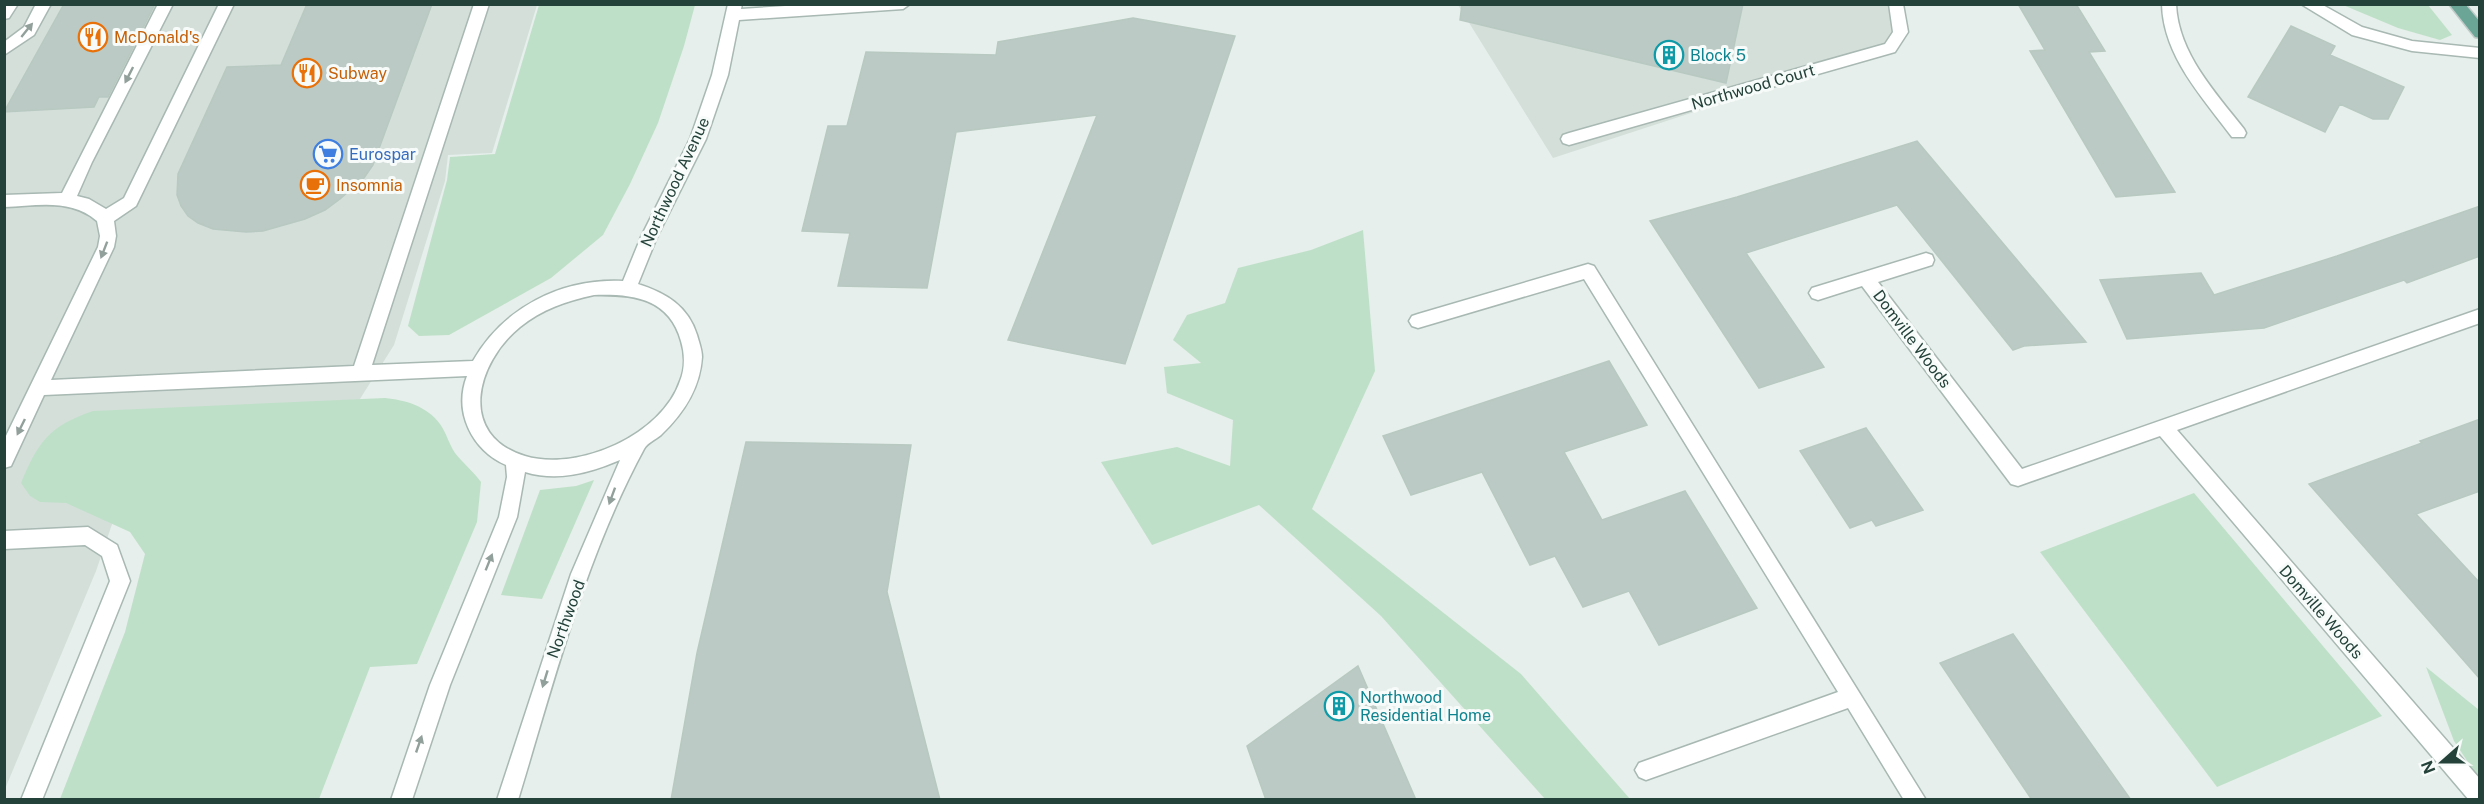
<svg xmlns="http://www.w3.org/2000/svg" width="2484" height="804" font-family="'Public Sans',sans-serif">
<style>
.built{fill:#d4dfda}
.green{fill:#bfe0c8}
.building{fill:#bbcac4;stroke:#b8c9c2;stroke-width:1.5}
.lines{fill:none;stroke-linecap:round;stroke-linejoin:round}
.minor-casing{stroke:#a8b8b2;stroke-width:3}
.major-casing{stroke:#c2cac8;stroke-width:3}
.minor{fill:#fff;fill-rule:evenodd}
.major{fill:#6aa596;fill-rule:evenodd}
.oneway{fill:#92a09c}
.labels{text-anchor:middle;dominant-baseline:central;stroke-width:6;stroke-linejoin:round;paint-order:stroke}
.food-label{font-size:16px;fill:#c56008;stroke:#f7fbf9;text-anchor:start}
.culture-label{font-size:16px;fill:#0d838f;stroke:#f7fbf9;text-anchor:start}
.street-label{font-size:16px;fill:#24423a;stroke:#f7fbf9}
.shop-label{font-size:16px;fill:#366cbe;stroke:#f7fbf9;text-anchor:start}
</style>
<rect width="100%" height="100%" fill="#e6efeb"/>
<path class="built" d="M 5,5 L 537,5 L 492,153 L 448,155 L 445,181 L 394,345 L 353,410 L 149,416 L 96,571 L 5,789 Z
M 1458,5 L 1895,5 L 1901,32 L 1890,48 L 1553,158 Z"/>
<path class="green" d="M 539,5 L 695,5 L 684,46 L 658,123 L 630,184 L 603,235 L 551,278 L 449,335 L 419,336 L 408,326 L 447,180 L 450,157 L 495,154 Z
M 2343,5 L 2428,5 L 2452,35 L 2440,40 L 2398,28 Z
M 1363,230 L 1375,371 L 1312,509 L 1521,674 L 1630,799 L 1545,799 L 1381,616 L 1259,505 L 1152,545 L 1101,462 L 1177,447 L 1230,466 L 1233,420 L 1167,393 L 1164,367 L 1201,363 L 1173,340 L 1187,315 L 1225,303 L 1238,268 L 1311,250 Z
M 385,398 C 405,400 427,406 440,424 C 446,432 449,444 455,453 C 463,463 473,471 481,482 L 477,522 L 417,664 L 370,667 L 319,799 L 60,799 L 125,632 L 145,554 L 130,532 L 66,503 L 40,502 L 30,496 L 21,483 C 38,442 49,426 93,411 Z
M 594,480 L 542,599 L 501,595 L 540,490 L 576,486 Z
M 2194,493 L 2382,716 L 2217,787 L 2040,552 Z
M 2426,667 L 2479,710 L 2479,779 L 2454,741 Z"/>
<path class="building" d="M 64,4 L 155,4 L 108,97 L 99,97 L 94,107 L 4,112 Z
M 307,4 L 432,4 L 373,165 L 364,178 L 340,199 L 325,210 L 305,219 L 263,231 L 246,232 L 213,229 L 198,223 L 188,216 L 181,206 L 177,195 L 178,174 L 227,67 L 281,65 Z
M 1462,4 L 1743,4 L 1726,83 L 1460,20 Z
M 2018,4 L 2076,4 L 2105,51 L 2089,52 L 2175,192 L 2116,197 L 2030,51 L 2045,50 Z
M 1133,18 L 1235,36 L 1125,364 L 1008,340 L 1097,115 L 956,132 L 927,288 L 838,286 L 850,233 L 802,231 L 828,126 L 847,126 L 866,52 L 996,55 L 998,42 Z
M 2291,26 L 2335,46 L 2330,55 L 2404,87 L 2388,119 L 2373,119 L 2340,104 L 2325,132 L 2248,97 Z
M 1917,141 L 2086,342 L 2024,346 L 2013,350 L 1897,205 L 1746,253 L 1824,367 L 1759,388 L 1650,221 L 1737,197 Z
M 2480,206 L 2480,256 L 2407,283 L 2404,280 L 2264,328 L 2127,339 L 2100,280 L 2201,273 L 2214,295 L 2337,256 Z
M 1609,361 L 1647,425 L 1564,452 L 1602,520 L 1685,491 L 1757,608 L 1659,645 L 1629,591 L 1583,607 L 1555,556 L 1530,565 L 1482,472 L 1411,495 L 1383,436 Z
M 2480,419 L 2480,491 L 2416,514 L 2480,583 L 2480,679 L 2309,484 L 2422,443 L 2420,441 Z
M 1866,428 L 1923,510 L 1876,526 L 1872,520 L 1850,528 L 1800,451 Z
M 746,442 L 911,445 L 887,592 L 940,800 L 671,800 L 697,653 Z
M 2013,634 L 2131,800 L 2032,800 L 1940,663 Z
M 1358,666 L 1416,800 L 1266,800 L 1247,746 Z"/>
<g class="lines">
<g class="minor-casing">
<path id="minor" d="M 4,4 L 18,4 L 9,18 L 4,19 Z
M 36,4 L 51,4 L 34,35 L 4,55 L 4,42 L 24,27 Z
M 158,4 L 173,4 L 92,162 L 77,196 L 89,199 L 106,209 L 124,198 L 219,4 L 234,4 L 136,206 L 114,221 L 116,236 L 114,247 L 51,380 L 354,366 L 474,4 L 489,4 L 372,365 L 473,361 C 503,308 561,278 623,281 L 641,237 L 690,139 L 712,75 L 728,4 L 742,4 L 741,9 L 816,4 L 910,4 L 903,9 L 739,20 L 728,75 L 706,139 L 657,237 L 638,284 C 666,293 688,306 697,335 C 699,342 702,350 702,357 C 700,389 683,414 661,435 C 655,440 647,443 644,449 C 585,558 554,682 518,800 L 497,800 L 571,574 L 620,460 C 589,473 558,482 525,472 L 517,517 L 450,685 L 412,800 L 391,800 L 430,685 L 499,517 L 507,477 L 506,465 C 472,450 453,412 467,376 L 44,395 L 11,466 L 4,468 L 4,440 L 98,247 L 100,236 L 97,221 C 70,198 37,206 4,207 L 4,195 L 62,193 ZM 594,295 C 633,294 669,298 681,341 C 685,354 685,369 680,381 C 662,435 578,472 525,456 C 457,435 476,363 520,327 C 542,309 567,301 594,295 Z
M 1889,4 L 1903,4 L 1908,32 L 1895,52 L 1569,145 L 1563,143 L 1561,139 L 1563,135 L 1569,133 L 1885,44 L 1893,32 Z
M 2162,4 L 2176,4 C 2178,53 2215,92 2244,129 L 2246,133 L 2244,137 L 2232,137 C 2203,98 2163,56 2162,4 Z
M 2301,4 L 2321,4 L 2362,27 L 2412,41 L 2480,48 L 2480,58 L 2412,51 L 2352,35 Z
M 1926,253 L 1932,255 L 1934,260 L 1932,265 L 1878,282 L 2022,469 L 2480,309 L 2480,323 L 2177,430 L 2480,779 L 2480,800 L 2469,800 L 2160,436 L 2018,486 L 2011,484 L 1862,286 L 1818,300 L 1812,298 L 1809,293 L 1812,288 Z
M 1588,264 L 1594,266 L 1926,800 L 1904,800 L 1848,708 L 1646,780 L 1639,777 L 1635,770 L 1639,763 L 1838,692 L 1584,279 L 1418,328 L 1412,326 L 1409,321 L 1412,316 L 1418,314 Z
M 88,527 L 117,545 L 130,581 L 42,800 L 21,800 L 110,581 L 102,556 L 85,545 L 4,549 L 4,531 Z"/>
</g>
<g class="major-casing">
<path id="major" d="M 2449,4 L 2465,4 L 2480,22 L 2480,38 L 2475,37 Z"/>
</g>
<use href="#minor" class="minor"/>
<use href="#major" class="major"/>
</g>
<defs><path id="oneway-solid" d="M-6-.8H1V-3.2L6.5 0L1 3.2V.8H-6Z" transform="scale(1.5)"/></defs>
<g class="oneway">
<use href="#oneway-solid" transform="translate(27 30) rotate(-51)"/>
<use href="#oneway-solid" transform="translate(129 75) rotate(117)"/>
<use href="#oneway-solid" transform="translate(104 250) rotate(111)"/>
<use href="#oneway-solid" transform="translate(21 427) rotate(116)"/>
<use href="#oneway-solid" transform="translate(612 496) rotate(110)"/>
<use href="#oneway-solid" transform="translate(489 562) rotate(-68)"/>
<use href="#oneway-solid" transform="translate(545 679) rotate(107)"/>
<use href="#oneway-solid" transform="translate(419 744) rotate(-71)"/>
</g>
<defs>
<g id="restaurant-ring" transform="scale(1.5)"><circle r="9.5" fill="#f7fbf9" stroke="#e8710a" stroke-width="1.5"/><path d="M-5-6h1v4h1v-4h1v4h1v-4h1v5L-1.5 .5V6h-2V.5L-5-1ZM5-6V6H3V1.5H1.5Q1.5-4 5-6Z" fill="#e8710a"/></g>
<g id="building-ring" transform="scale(1.5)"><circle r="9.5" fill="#f7fbf9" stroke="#0f9aa8" stroke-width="1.5"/><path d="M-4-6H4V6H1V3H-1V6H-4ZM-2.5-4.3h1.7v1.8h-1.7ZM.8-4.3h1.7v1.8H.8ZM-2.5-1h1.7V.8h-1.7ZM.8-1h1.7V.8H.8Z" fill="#0f9aa8"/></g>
<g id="supermarket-ring" transform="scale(1.5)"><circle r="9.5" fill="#f7fbf9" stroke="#3f7fe0" stroke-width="1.5"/><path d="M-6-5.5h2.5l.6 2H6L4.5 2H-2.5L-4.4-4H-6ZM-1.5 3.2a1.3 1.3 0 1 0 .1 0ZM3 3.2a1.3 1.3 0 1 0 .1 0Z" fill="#3f7fe0"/></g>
<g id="cafe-ring" transform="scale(1.5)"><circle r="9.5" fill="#f7fbf9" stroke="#e8710a" stroke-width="1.5"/><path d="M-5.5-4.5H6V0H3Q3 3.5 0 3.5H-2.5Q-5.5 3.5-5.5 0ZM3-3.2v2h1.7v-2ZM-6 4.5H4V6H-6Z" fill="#e8710a"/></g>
</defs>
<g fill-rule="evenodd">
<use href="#restaurant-ring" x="93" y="37"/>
<use href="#building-ring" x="1669" y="55"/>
<use href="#restaurant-ring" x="307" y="73"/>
<use href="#supermarket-ring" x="328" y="154"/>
<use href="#cafe-ring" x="315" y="185"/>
<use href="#building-ring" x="1339" y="706"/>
</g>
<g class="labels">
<g class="food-label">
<text x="114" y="37">McDonald's</text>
<text x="328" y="73">Subway</text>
<text x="336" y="185">Insomnia</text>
</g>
<g class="culture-label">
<text x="1690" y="55">Block 5</text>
<text x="1360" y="697">Northwood<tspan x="1360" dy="18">Residential Home</tspan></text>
</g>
<g class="street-label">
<text transform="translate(1753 87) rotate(-16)">Northwood Court</text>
<text transform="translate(675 182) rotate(-65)">Northwood Avenue</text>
<text transform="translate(1912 339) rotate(53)">Domville Woods</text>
<text transform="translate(2321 612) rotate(49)">Domville Woods</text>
<text transform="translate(566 619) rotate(-70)">Northwood</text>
</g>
<g class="shop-label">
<text x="349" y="154">Eurospar</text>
</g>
</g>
<rect width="2484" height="804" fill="none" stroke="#24423a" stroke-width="12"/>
<g transform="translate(2442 762) rotate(249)" stroke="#f7fbf9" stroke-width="4.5" paint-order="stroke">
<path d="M0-4.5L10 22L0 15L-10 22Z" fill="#24423a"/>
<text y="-9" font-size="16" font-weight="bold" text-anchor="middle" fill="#24423a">N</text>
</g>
</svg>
